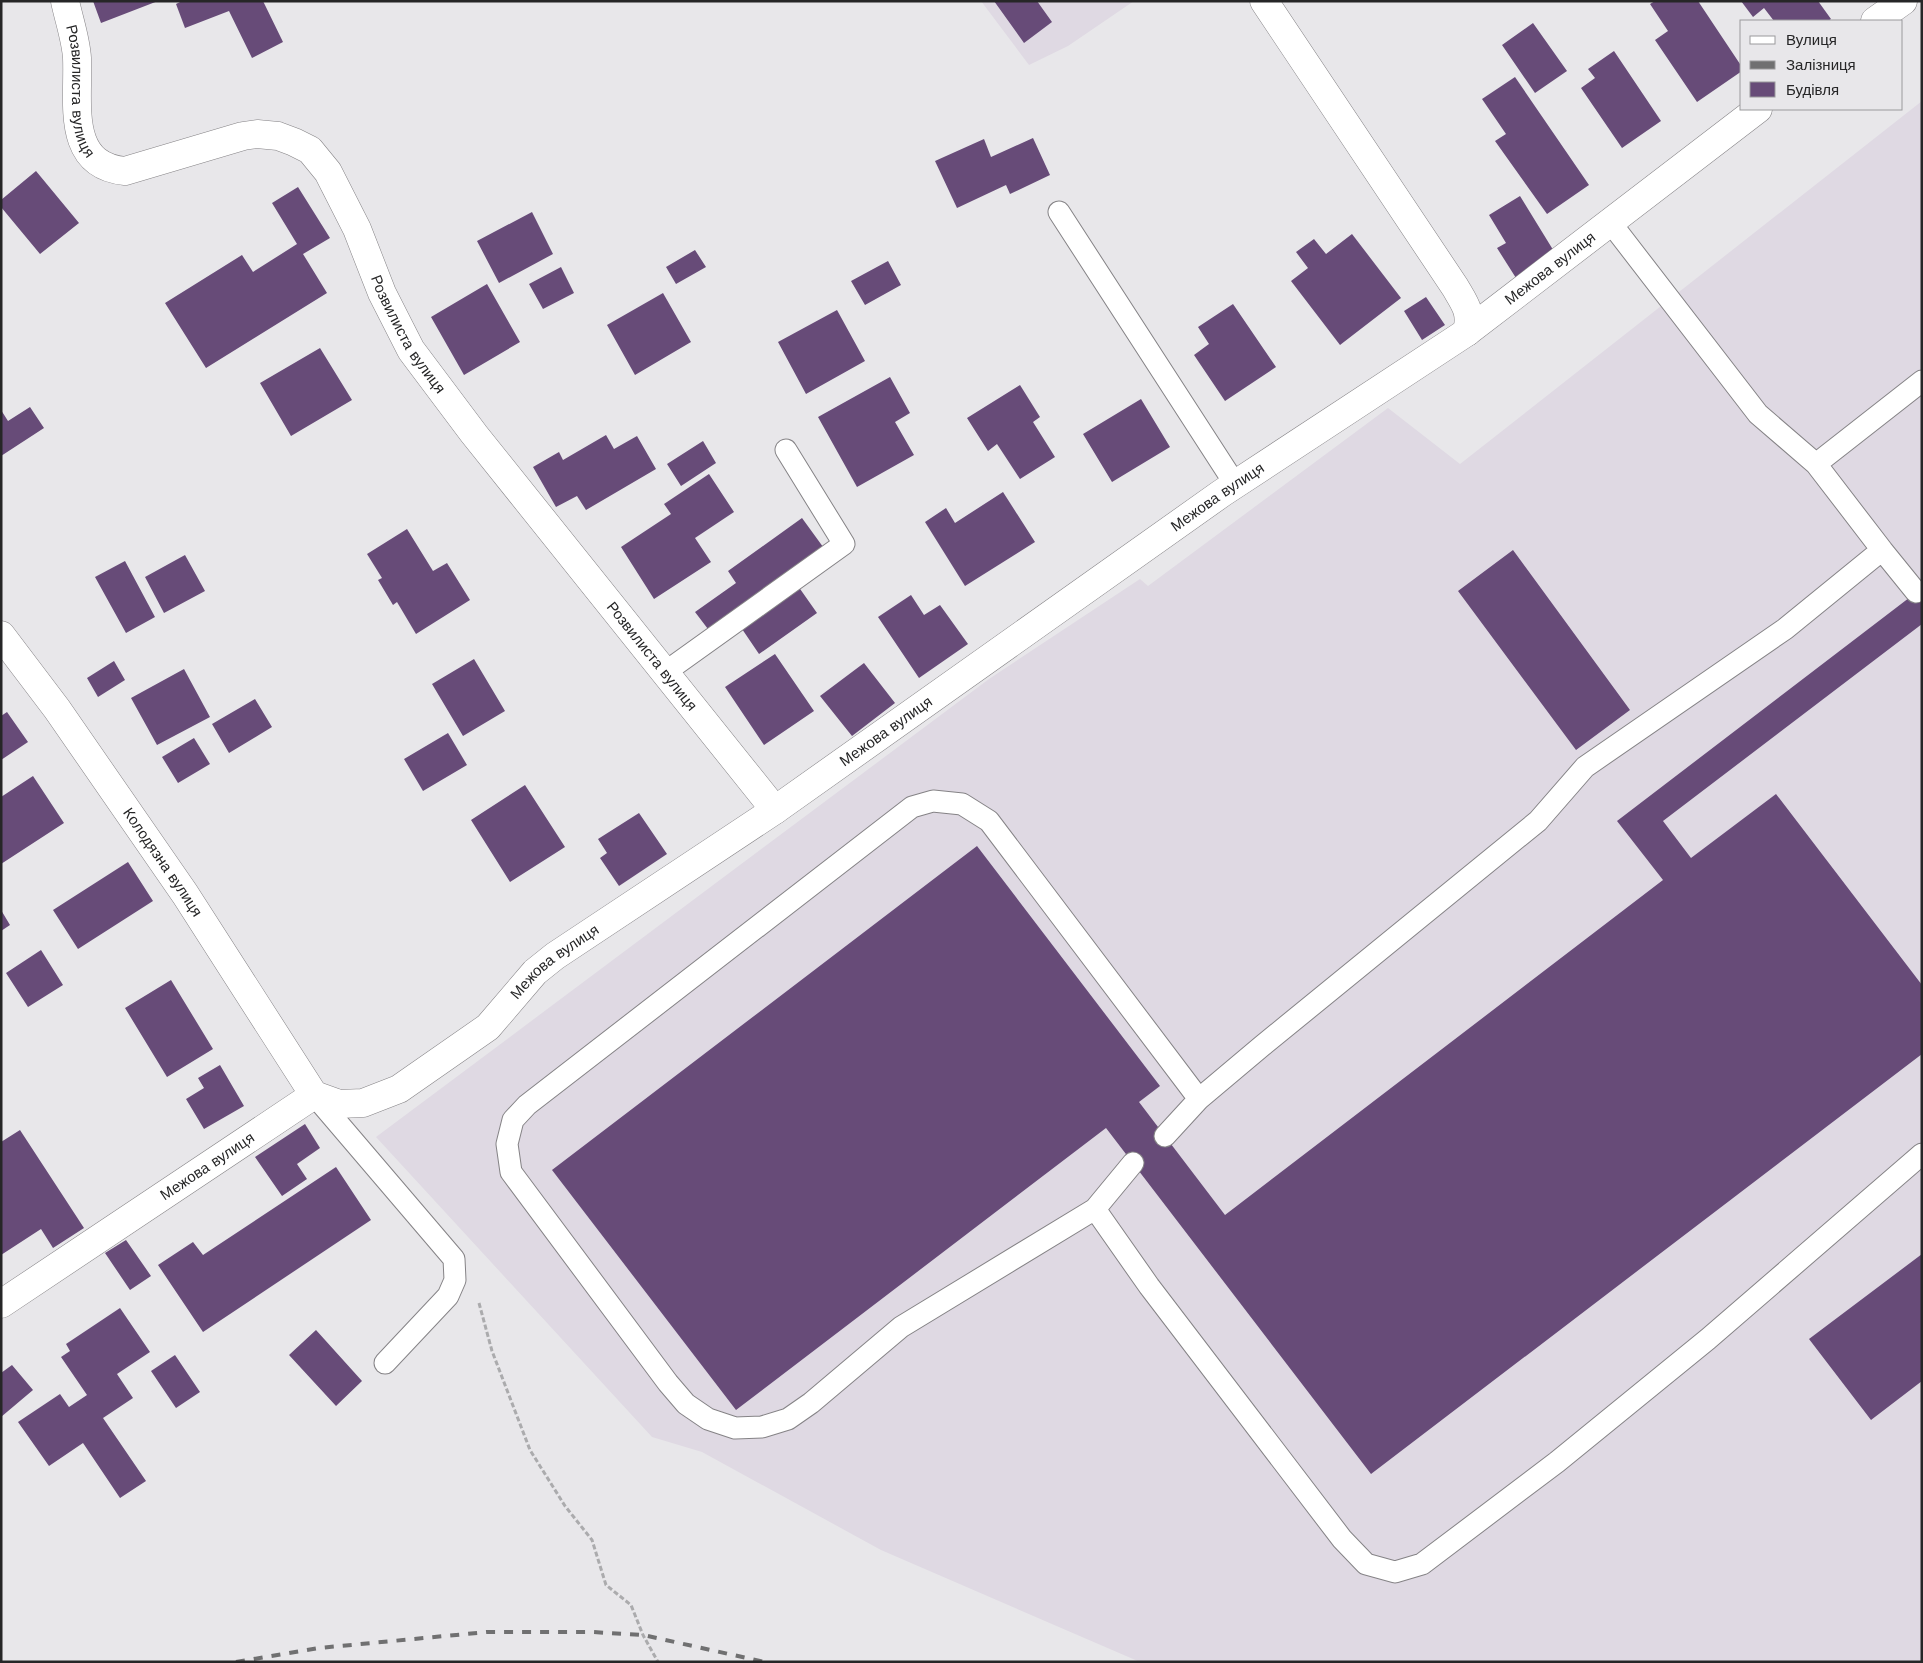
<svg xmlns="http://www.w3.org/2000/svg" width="1923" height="1663" font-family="'Work Sans',sans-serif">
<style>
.built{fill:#dfd9e3}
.building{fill:#674b78}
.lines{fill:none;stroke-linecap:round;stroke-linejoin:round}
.service-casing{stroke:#858386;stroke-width:23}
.minor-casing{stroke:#858386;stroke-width:29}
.path{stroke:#ababad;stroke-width:3;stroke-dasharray:5 2.5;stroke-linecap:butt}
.service{stroke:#fff;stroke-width:21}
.minor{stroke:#fff;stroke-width:28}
.rail{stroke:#707071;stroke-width:4;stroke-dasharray:9 9;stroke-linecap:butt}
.labels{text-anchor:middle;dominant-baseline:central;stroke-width:5;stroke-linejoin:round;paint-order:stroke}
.street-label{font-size:15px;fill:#262627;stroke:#e8e7ea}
</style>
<rect width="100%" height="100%" fill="#e8e7ea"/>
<path class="built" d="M 981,1 L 1134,1 L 1068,46 L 1029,65 Z
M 1922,101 L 1922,1662 L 1140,1662 L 881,1550 L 702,1452 L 652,1437 L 376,1137 L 989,679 L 1140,579 L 1148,586 L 1388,408 L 1460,464 Z"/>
<path class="building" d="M 93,1 L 158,1 L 101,23 Z
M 182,1 L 263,1 L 283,42 L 252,58 L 229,11 L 185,28 L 176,4 Z
M 994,1 L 1037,1 L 1052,22 L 1024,43 Z
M 1655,1 L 1698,1 L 1742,67 L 1742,71 L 1697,102 L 1655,40 L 1668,31 L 1650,4 Z
M 1741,1 L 1818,1 L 1831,19 L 1828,21 L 1774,21 L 1764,8 L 1753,17 Z
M 1533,23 L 1567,71 L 1535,93 L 1502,45 Z
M 1614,51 L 1661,121 L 1622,148 L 1581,88 L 1595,78 L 1588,69 Z
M 1515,77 L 1589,185 L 1547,214 L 1495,141 L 1506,134 L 1482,99 Z
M 1033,138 L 1050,175 L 1010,194 L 1006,185 L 957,208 L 935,161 L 984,139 L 991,157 Z
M 36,171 L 79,223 L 40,254 L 1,207 L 1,200 Z
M 298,187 L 330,238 L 303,254 L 327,293 L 206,368 L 165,303 L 242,255 L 253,272 L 297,244 L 272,203 Z
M 1520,196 L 1555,253 L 1516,278 L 1497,248 L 1506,243 L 1489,215 Z
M 532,212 L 553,254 L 499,283 L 477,241 Z
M 1352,234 L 1401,298 L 1340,345 L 1291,281 L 1308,268 L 1296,252 L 1314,239 L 1326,254 Z
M 695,250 L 706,267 L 676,284 L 666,267 Z
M 888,261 L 901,285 L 865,305 L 851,281 Z
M 561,267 L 574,293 L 543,309 L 529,284 Z
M 487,284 L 520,342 L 464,375 L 431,317 Z
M 663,293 L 691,342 L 635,375 L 607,325 Z
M 1426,297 L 1445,325 L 1422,340 L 1404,311 Z
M 1233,304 L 1276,367 L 1225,401 L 1194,355 L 1209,344 L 1198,327 Z
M 837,310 L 865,361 L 806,394 L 778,342 Z
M 320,348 L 352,400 L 291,436 L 260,383 Z
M 890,377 L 910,413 L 895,422 L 914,455 L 857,487 L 818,417 Z
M 1020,385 L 1040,417 L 1033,422 L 1055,457 L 1020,479 L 997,444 L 988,451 L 967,418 Z
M 1141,399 L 1170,447 L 1112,482 L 1083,434 Z
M 30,407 L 44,428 L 1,456 L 1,410 L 8,421 Z
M 606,435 L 614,449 L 637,436 L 656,469 L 586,510 L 577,496 L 556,507 L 533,467 L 559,452 L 563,460 Z
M 703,441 L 716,463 L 681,486 L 667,464 Z
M 709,474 L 734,512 L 695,538 L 711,562 L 654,599 L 621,547 L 671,514 L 664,504 Z
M 1003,492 L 1035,542 L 965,586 L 925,522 L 946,508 L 955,523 Z
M 802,518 L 826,551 L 711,633 L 695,612 L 736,583 L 728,571 Z
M 407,529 L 433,571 L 447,563 L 470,600 L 416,634 L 397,602 L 393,605 L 378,580 L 382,578 L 367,554 Z
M 1513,550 L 1630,710 L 1576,750 L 1458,591 Z
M 185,555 L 205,591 L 164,613 L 145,577 Z
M 125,561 L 155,617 L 126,633 L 95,577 Z
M 798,586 L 817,613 L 759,654 L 740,626 Z
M 1922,588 L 1922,624 L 1663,821 L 1691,858 L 1776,794 L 1922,985 L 1922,1054 L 1371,1474 L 1106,1128 L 736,1410 L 552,1170 L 977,846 L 1160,1086 L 1139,1102 L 1225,1215 L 1663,880 L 1617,821 Z
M 911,595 L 924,615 L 940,605 L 968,644 L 919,678 L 878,617 Z
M 775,654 L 814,711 L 764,745 L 725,687 Z
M 474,659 L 505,711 L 463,736 L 432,684 Z
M 114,661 L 125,680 L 98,697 L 87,678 Z
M 864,663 L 895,703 L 852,736 L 820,696 Z
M 184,669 L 210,717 L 157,745 L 131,698 Z
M 255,699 L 272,727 L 229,753 L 212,724 Z
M 7,712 L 28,742 L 1,760 L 1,716 Z
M 448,733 L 467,765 L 423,791 L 404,759 Z
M 194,738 L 210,764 L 178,783 L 162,757 Z
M 33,776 L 64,823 L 1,864 L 1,797 Z
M 525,785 L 565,847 L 510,882 L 471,820 Z
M 639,813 L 667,854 L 619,886 L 600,858 L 607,853 L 598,839 Z
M 128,862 L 153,901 L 78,949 L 53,910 Z
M 1,910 L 10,925 L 1,931 Z
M 41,950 L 63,985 L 28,1007 L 6,973 Z
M 171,980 L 213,1049 L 167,1077 L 125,1008 Z
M 220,1065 L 244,1106 L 204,1129 L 186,1099 L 204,1088 L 198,1078 Z
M 305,1124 L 320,1148 L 297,1164 L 307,1179 L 282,1196 L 255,1157 Z
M 20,1130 L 84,1228 L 53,1248 L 41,1229 L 1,1255 L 1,1142 Z
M 336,1167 L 371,1220 L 203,1332 L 158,1265 L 193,1242 L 203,1255 Z
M 126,1240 L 151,1276 L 130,1290 L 105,1253 Z
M 1922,1254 L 1922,1381 L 1871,1420 L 1809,1339 Z
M 120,1308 L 150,1352 L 117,1374 L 133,1398 L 103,1418 L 146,1481 L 120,1498 L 83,1443 L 49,1466 L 18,1422 L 60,1394 L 69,1407 L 87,1395 L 61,1357 L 70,1351 L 66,1344 Z
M 316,1330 L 362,1381 L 336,1406 L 289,1355 Z
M 175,1355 L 200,1392 L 176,1408 L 151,1371 Z
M 12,1365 L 33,1390 L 1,1417 L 1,1373 Z"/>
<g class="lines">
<g class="service-casing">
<path id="service" d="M 1059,212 L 1235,484
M 1610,222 L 1758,414 L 1816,464 L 1922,381
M 1882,550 L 1916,592
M 664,673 L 844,544 L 786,450
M 314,1095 L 454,1259 L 455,1280 L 448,1296 L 385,1363
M 1165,1136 L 1199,1099 L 1262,1046 L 1538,821 L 1585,767 L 1785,629 L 1882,550 L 1816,464
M 1133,1163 L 1095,1209 L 901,1327 L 811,1403 L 788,1419 L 762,1427 L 735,1428 L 708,1419 L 686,1404 L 668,1383 L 511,1172 L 507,1144 L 513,1120 L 527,1105 L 912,807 L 933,801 L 962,804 L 989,821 L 1199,1099
M 1095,1209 L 1149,1286 L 1342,1539 L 1366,1564 L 1395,1572 L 1422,1564 L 1557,1462 L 1708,1339 L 1922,1154"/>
</g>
<g class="minor-casing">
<g id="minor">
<path id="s1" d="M 65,1 C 69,20 76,40 77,58 C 79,102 65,165 125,171 L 243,136 L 257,134 L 278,136 L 294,142 L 310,150 L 328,172 L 357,229 L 382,293 L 411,350 L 474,434 L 775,810"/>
<path d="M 1264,1 L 1455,287 C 1465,304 1472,312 1467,332"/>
<path d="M 1875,21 L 1903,1"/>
<path id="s2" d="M 1,635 L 57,709 L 185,894 L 314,1095"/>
<path id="s3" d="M 1,1304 L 314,1095 L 339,1104 L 363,1103 L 399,1089 L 488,1027 L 535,972 L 555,956 L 775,810 L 1222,493 L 1467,332 L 1758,109"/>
</g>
</g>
<path class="path" d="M 479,1303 L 492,1351 L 530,1450 L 565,1506 L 592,1540 L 606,1585 L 631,1605 L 643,1635 L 658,1662"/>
<use href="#service" class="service"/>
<use href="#minor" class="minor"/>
<path class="rail" d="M 236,1662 L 319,1648 L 487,1632 L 592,1632 L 643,1635 L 765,1662"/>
</g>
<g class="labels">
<g class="street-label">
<text stroke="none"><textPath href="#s1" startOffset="92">Розвилиста вулиця</textPath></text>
<text stroke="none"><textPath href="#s3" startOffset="1882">Межова вулиця</textPath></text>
<text stroke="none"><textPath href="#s1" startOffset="600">Розвилиста вулиця</textPath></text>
<text stroke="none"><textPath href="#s3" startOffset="1478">Межова вулиця</textPath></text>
<text stroke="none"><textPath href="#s1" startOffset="1005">Розвилиста вулиця</textPath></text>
<text stroke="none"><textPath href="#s3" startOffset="1072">Межова вулиця</textPath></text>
<text stroke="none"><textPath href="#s2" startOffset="279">Колодязна вулиця</textPath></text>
<text stroke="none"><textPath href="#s3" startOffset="668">Межова вулиця</textPath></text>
<text stroke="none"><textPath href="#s3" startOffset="248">Межова вулиця</textPath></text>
</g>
</g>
<rect width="1923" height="1663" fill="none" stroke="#262627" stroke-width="5"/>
<rect x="1740" y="20" width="162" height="90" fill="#e8e7ea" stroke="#9a9a9c"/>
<rect x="1750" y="36" width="25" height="8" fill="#ffffff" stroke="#9a9a9c"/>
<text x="1786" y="45" font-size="15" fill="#262627">Вулиця</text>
<rect x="1750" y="61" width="25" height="8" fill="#707071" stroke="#9a9a9c"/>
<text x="1786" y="70" font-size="15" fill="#262627">Залізниця</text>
<rect x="1750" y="82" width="25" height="15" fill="#674b78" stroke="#9a9a9c"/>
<text x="1786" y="95" font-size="15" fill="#262627">Будівля</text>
</svg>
